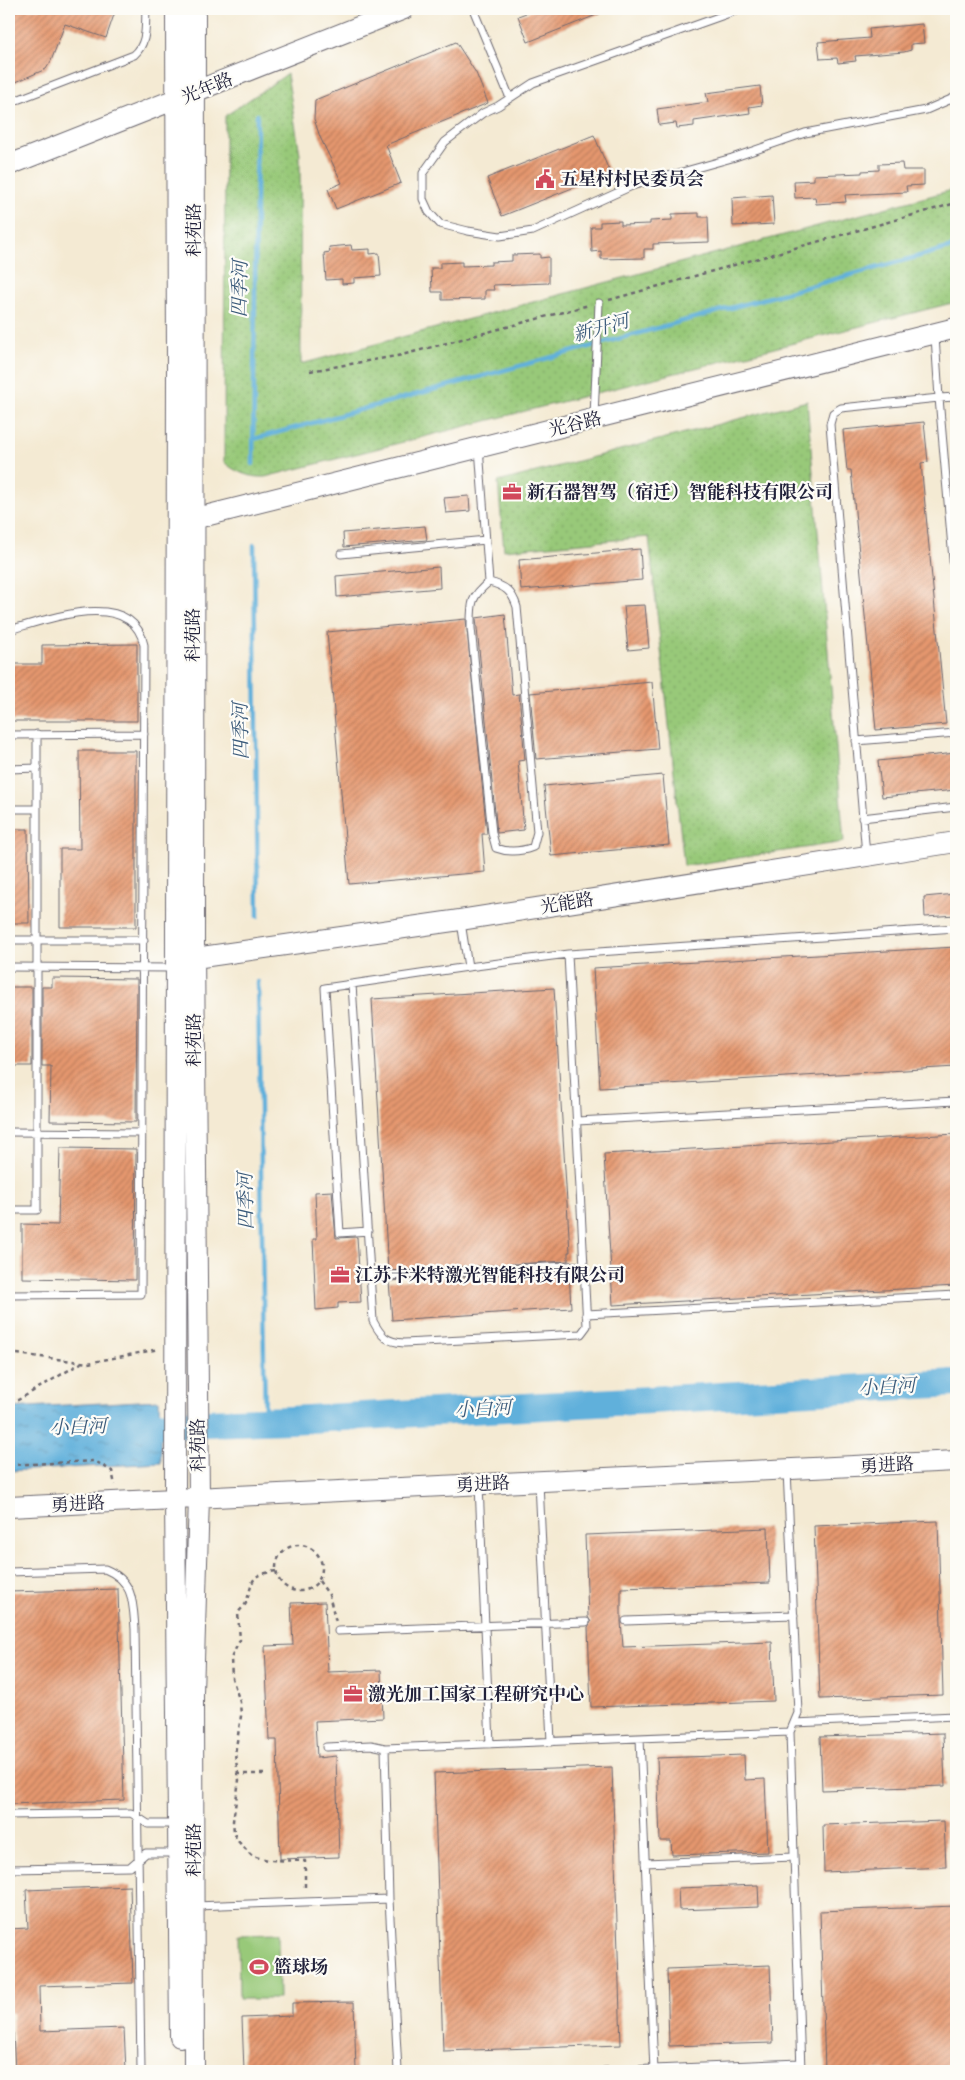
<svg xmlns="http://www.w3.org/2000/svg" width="965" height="2080" font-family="Alegreya,'Noto Serif SC',serif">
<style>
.grass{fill:url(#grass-dots);stroke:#5d765a}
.pitch{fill:#98c979;stroke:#5d765a}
.water{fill:url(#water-ripples);stroke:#42698b}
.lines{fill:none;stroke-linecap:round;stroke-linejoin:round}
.stream{stroke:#61b0db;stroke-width:4.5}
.river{stroke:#61b0db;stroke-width:28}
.building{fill:url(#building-hatch)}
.lane-casing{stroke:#6c6870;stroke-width:9}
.secondary-casing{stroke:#6c6870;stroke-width:22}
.path{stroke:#6c6870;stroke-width:2.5;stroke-dasharray:4 4;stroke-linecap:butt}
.lane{stroke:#fff;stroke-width:7}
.secondary{stroke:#fff;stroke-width:20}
.labels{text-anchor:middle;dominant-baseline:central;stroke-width:4.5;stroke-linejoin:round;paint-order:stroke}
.street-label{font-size:18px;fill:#22223b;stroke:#fdfcf7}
.poi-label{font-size:18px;font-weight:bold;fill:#22223b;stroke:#fdfcf7;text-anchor:start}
.water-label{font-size:19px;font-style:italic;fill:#3b5b7b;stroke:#fdfcf7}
</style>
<defs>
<pattern id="grass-dots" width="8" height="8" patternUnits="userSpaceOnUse" patternTransform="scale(1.25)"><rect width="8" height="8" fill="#98c979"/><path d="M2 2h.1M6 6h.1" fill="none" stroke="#83ac6a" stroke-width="1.8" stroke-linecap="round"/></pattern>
<pattern id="water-ripples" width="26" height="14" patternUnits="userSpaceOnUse" patternTransform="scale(1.25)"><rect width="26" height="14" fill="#61b0db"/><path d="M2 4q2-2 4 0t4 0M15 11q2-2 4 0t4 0" fill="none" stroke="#508fb3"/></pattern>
<pattern id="building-hatch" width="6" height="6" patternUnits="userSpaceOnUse" patternTransform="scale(1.25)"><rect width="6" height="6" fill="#e5976e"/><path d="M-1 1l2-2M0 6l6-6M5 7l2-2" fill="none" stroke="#b97b5c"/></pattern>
</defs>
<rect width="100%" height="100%" fill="#fdfcf7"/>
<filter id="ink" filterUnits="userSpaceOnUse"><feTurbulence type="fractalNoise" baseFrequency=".02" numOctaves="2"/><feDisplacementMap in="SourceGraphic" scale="10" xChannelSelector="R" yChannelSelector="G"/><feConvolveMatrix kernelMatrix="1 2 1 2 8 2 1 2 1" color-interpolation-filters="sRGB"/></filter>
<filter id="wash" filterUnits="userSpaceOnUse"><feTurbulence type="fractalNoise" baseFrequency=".0096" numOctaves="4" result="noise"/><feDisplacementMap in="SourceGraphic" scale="20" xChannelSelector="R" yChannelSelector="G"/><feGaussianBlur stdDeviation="1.12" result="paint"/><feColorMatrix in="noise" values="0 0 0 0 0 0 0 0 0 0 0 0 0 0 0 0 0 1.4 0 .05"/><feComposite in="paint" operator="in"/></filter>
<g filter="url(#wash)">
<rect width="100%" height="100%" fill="#f4ead3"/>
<path class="grass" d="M 287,74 L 300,154 L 301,364 L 956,189 L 956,302 L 265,477 C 250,478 235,472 224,462 L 225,116 Z
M 807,401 L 844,842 L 684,866 L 649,537 L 504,550 L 498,482 Z"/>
<path class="pitch" d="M 278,1934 L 279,1999 L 239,1999 L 238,1935 Z"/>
<path class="water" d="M 159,1400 L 161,1463 L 9,1471 L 9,1408 Z"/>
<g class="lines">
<path class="stream" d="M 254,439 L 956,246
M 253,464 L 257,115
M 254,545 L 258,916
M 258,982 L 265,1421"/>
<path class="river" d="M 121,1426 L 290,1420 L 956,1383"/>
</g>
<g id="blocks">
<path class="building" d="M 9,9 L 116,9 L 106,38 L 65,24 L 51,61 L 46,69 L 9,85 Z
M 537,9 L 609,9 L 609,10 L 528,42 L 518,16 Z
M 922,24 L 924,43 L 911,44 L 911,50 L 904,52 L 855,56 L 856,61 L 838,63 L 837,58 L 820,59 L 818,42 L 870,38 L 869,29 Z
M 456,42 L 476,73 L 488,103 L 386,145 L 401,183 L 336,209 L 328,189 L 342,183 L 320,137 L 314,119 L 315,100 Z
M 760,86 L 762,105 L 749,107 L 750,113 L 694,121 L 694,126 L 677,128 L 676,123 L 659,125 L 657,109 L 708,102 L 706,93 Z
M 594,135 L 610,173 L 502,216 L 487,178 Z
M 902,163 L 903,170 L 924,170 L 924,185 L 906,186 L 907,192 L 845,195 L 846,202 L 816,204 L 815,197 L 795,198 L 794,181 L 814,180 L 814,175 L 862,173 L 862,171 L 879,170 L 879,164 Z
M 772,195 L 774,224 L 733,226 L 732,198 Z
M 699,213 L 699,217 L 708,217 L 709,242 L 653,244 L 653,249 L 644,249 L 644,258 L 601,259 L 601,251 L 592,252 L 591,227 L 600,227 L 600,222 L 621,221 L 621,225 L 650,224 L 650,221 L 672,220 L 672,214 Z
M 351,245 L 352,250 L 370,249 L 370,254 L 379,253 L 381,276 L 354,278 L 354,283 L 342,284 L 342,279 L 326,280 L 324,253 L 330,252 L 329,247 Z
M 540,254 L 540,258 L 549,257 L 549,283 L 493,285 L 494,290 L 485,290 L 485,299 L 442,300 L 442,292 L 432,292 L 431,268 L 440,268 L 440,263 L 462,262 L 462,266 L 491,265 L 491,262 L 512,261 L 512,255 Z
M 924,422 L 928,462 L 921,463 L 946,724 L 876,730 L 851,470 L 847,470 L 843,430 Z
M 469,496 L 470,511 L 446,513 L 444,498 Z
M 425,526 L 427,540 L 344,547 L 343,533 Z
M 640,549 L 642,580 L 521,590 L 519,560 Z
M 439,567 L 440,588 L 337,597 L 336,576 Z
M 645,605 L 649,648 L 628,650 L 624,606 Z
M 505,614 L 512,695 L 519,694 L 525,760 L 518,761 L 524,830 L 497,833 L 476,618 Z
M 466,619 L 487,834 L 482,834 L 485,872 L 349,884 L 327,632 Z
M 137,644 L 137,721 L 9,721 L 9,664 L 42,664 L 42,645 Z
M 652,682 L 658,749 L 536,759 L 530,693 Z
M 79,751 L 136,751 L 136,927 L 60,927 L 60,849 L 80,849 Z
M 956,753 L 956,790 L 882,797 L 878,761 Z
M 663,775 L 669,845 L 551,856 L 544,786 Z
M 9,829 L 28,829 L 29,923 L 9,923 Z
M 956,894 L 956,915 L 925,917 L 924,897 Z
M 956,947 L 956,1067 L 600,1088 L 593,968 Z
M 52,978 L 137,979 L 136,1122 L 50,1121 L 51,1066 L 42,1066 L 42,987 L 52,987 Z
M 9,987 L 32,987 L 32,1066 L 9,1066 Z
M 554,988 L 570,1252 L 568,1252 L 568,1261 L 388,1271 L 372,999 Z
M 956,1134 L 956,1286 L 613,1305 L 604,1154 Z
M 60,1148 L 136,1149 L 135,1280 L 22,1278 L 22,1224 L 58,1225 Z
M 332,1191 L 336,1238 L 357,1237 L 361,1302 L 338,1303 L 338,1308 L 316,1310 L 313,1239 L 317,1239 L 315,1192 Z
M 569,1271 L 571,1308 L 392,1320 L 389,1281 Z
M 938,1521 L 943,1695 L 820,1699 L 814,1526 Z
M 768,1528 L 770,1583 L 621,1588 L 621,1621 L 623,1647 L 772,1642 L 774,1701 L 591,1707 L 588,1627 L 591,1622 L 588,1617 L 585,1535 Z
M 118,1589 L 124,1800 L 9,1804 L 9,1592 Z
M 325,1602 L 328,1672 L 381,1670 L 383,1718 L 315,1721 L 317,1758 L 336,1756 L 339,1857 L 280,1859 L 277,1740 L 269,1740 L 265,1646 L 293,1645 L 291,1603 Z
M 943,1733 L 945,1786 L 822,1790 L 820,1737 Z
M 744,1755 L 745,1780 L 765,1779 L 768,1852 L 672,1855 L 671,1841 L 660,1841 L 657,1758 Z
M 612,1767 L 621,2045 L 443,2051 L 434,1773 Z
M 944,1821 L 946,1867 L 824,1872 L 823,1825 Z
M 758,1885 L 759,1907 L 679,1910 L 678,1888 Z
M 130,1886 L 133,1983 L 39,1986 L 40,2031 L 124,2028 L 126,2071 L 15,2071 L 12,2013 L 10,2013 L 9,1929 L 28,1928 L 26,1890 Z
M 956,1906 L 956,2071 L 825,2071 L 820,1911 Z
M 770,1965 L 773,2043 L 669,2046 L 667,1969 Z
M 354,2002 L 356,2071 L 244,2071 L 242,2018 L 292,2016 L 292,2003 Z"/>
</g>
</g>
<g filter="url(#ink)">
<use href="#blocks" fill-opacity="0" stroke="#6c6870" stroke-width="1"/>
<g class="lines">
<g class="lane-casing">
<path id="lane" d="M 473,9 L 510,98
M 741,9 L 533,83 L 498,106 L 483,113 L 445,142 L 423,173 L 423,199 L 429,212 L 440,224 L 468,231 L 500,236 L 533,231 L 632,186 L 732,158 L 805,133 L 926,110 L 956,97
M 9,103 L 134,55 C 148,43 145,26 146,9
M 956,397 L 939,398 L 956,594
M 594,416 L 599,303
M 479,448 L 489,582 C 470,597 471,604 471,628 L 492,833 L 496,848 C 509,853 520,852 533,847 L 537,832 L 517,607 C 512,591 505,586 489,582
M 341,554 L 486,540
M 9,630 C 46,620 132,587 144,645 L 141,1294 L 9,1295
M 9,735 L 144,734
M 856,741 L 956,733
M 9,769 L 38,768
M 9,809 L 37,809
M 862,818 L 956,807
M 866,855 L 830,424 L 833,413 L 841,408 L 939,398 L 935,336
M 461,922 L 468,967 L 352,984 L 373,1321 C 381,1336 386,1342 404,1343 L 581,1334 L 587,1326 L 568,954 L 468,967
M 9,940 L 144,940
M 568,954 L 956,928
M 9,967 L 174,968
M 352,984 L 325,988 L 340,1233 L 368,1231
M 577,1121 L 956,1101
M 9,1132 L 142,1133
M 9,1210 L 37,1210 L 37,734
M 371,1277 L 584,1265
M 586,1314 L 956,1295
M 787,1470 L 798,1713 L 790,1732 L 801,2071
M 539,1482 L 551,1742
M 479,1485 L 490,1744
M 9,1572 L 105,1569 C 134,1581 133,1602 135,1629 L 141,2071
M 626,1621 L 794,1615
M 338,1631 L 586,1622
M 794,1723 L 956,1716
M 640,1738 L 654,2071
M 326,1747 L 371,1745 L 385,1748 L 790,1732
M 385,1748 L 389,1899 L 398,2071
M 9,1815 L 131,1813 L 148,1824 L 176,1824
M 645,1863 L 794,1857
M 9,1869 L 130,1867 L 146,1853 L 178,1853
M 195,1906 L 389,1899
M 604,2071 L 800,2063"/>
</g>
<g class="secondary-casing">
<path id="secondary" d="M 176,9 L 177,367 L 175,1499 L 180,2037
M 9,165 L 404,9
M 193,519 L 956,328
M 181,960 L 460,920 L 956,842
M 9,1507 L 956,1461
M 194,2071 L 193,1693 L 199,1498 L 194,949 L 195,9"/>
</g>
<path class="path" d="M 609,300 L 956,203
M 310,371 L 402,355 L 589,305
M 9,1353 L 88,1363 L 159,1349
M 9,1401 L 18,1400 L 81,1363
M 9,1465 L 95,1461 L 112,1471 L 115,1485
M276 1568a23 23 0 1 1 46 0a23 23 0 1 1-46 0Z
M 276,1571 C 251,1575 254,1577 247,1600 C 246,1606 241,1608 238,1613 L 240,1640 L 231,1658 L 232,1678 L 240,1702 L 241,1716 L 235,1754 L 239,1780 L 233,1821 L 234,1832 L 236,1839 L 252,1856 L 268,1860 L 305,1861 L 305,1890
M 319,1581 L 329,1595 L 336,1622
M 236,1774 L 267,1774"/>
<use href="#lane" class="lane"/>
<use href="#secondary" class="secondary"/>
</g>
</g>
<defs>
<g id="civic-bare" transform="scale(1.5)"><path d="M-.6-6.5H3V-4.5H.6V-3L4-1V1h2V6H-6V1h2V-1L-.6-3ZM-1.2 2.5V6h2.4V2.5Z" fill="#d1495b" stroke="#fdfcf7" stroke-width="2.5" paint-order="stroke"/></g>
<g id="office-bare" transform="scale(1.5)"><path d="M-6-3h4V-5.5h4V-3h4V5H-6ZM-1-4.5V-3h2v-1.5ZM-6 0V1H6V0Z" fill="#d1495b" stroke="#fdfcf7" stroke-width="2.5" paint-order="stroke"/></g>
<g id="stadium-bare" transform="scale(1.5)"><path d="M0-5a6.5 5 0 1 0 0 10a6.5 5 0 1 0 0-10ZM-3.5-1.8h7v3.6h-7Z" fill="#d1495b" stroke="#fdfcf7" stroke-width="2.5" paint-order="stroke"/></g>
</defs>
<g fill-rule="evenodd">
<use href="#civic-bare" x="545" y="179"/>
<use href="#office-bare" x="512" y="492"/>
<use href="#office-bare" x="340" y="1275"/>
<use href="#office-bare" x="353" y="1694"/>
<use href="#stadium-bare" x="259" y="1967"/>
</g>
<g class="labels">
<g class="street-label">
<text transform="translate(207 88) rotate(-22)">光年路</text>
<text transform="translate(194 230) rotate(-90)">科苑路</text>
<text transform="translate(575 424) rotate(-14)">光谷路</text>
<text transform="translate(193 635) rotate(-90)">科苑路</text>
<text transform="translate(567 903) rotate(-9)">光能路</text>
<text transform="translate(194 1040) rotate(-90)">科苑路</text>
<text transform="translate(198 1445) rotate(-91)">科苑路</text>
<text transform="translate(887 1465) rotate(-3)">勇进路</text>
<text transform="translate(483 1484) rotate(-3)">勇进路</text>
<text transform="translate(78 1504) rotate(-3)">勇进路</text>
<text transform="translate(194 1850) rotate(-90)">科苑路</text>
</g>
<g class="poi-label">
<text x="560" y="179">五星村村民委员会</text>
<text x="527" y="492">新石器智驾（宿迁）智能科技有限公司</text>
<text x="355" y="1275">江苏卡米特激光智能科技有限公司</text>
<text x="368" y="1694">激光加工国家工程研究中心</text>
<text x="274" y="1967">篮球场</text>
</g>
<g class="water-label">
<text transform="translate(240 289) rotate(-89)">四季河</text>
<text transform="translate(601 328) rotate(-15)">新开河</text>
<text transform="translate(241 731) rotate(-91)">四季河</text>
<text transform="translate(246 1201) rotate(-91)">四季河</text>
<text transform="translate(887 1387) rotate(-3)">小白河</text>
<text transform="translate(483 1409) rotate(-3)">小白河</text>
<text transform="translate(78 1427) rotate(-2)">小白河</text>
</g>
</g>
<rect width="965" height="2080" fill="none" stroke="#fdfcf7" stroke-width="30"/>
</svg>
